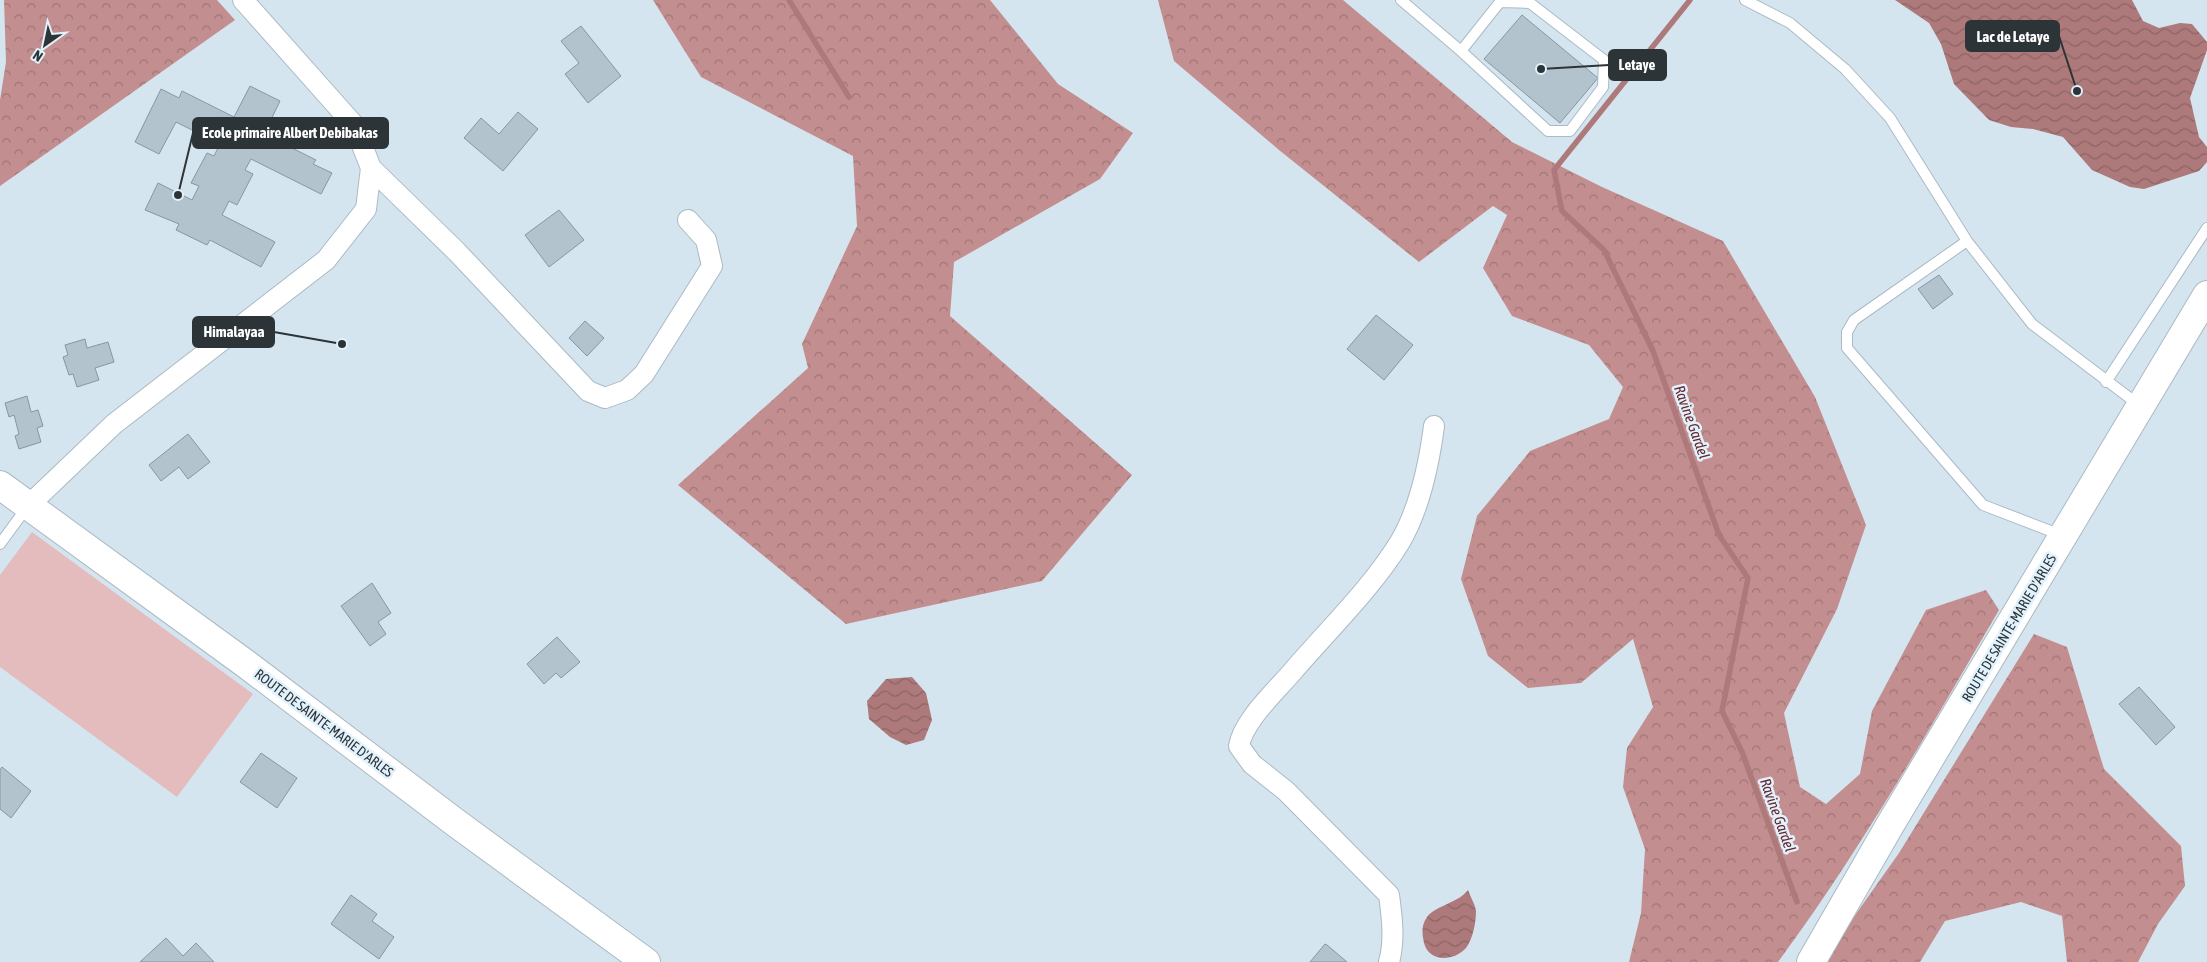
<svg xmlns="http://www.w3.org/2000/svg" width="2207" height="962" font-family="'Asap Condensed',sans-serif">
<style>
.green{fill:#e4bcbd}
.forest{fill:url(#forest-crowns)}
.water{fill:url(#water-waves)}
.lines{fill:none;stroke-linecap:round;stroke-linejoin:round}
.stream{stroke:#ad797a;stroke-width:5.5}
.building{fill:#b2c3cd;stroke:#8797a0}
.service-casing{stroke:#aabac4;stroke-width:12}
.minor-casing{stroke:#aabac4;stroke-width:22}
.secondary-casing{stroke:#aabac4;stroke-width:30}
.service{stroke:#fff;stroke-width:10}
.minor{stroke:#fff;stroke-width:20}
.secondary{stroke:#fff;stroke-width:28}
.labels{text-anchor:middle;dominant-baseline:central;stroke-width:5;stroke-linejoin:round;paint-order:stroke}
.street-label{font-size:14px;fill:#2d3437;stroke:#e1f2fc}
.water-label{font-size:15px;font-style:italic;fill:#67252c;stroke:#e1f2fc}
.leader{fill:none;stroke:#2d3437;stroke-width:2}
.callout-dot{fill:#2d3437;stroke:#e1f2fc;stroke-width:2}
.callout{fill:#2d3437;stroke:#2d3437;stroke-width:2}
.callout-label{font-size:15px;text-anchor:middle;font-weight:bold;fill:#fff}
</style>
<defs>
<pattern id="forest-crowns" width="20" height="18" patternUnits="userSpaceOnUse" patternTransform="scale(1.25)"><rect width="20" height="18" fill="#c38e8f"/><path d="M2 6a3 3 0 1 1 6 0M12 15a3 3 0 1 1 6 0" fill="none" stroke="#9f7576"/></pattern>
<pattern id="water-waves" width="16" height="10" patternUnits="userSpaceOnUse" patternTransform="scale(1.25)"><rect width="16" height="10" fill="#ad797a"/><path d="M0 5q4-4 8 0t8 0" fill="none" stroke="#8d6465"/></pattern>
</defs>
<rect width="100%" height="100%" fill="#d4e5ef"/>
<path class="green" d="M 32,532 L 253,694 L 177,797 L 0,667 L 0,575 Z"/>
<path class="forest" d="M 4,0 L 217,0 L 235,20 L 0,186 L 0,100 L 6,62 Z
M 653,0 L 990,0 L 1058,84 L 1133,133 L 1100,179 L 954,262 L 950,316 L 1132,475 L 1042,581 L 846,624 L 678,485 L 808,368 L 802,344 L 857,226 L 853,156 L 701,77 Z
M 1158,0 L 1343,0 L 1512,142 L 1602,187 L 1723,241 L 1815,397 L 1866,525 L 1837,609 L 1784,713 L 1800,787 L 1826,804 L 1860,774 L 1872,711 L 1926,610 L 1986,590 L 1999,610 C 1929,730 1860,851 1778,962 L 1629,962 L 1641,913 L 1645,849 L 1623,787 L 1627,748 L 1653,707 L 1633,639 L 1581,683 L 1528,688 L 1488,656 L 1461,579 L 1477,516 L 1530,451 L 1609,419 L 1623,387 L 1589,345 L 1512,316 L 1483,268 L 1507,215 L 1493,206 L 1419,262 L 1279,150 L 1174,61 Z
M 2034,634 L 2067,647 L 2104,769 L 2181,846 L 2185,886 L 2158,924 L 2138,962 L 2067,962 L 2062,916 L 2021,902 L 1945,921 L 1920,962 L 1822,962 L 1899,853 Z"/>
<path class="water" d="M 1895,0 L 2132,0 L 2143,21 L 2159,28 L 2180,23 L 2192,24 L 2207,42 L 2207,50 L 2190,98 L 2199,137 L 2207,147 L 2207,162 L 2199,171 L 2144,189 L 2130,187 L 2092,170 L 2063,137 L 2033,129 L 2011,127 L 1989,120 L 1954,84 L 1941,44 L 1929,23 Z
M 912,677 L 926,693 L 932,720 L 924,740 L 906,745 L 890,737 L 869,719 L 867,701 L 886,679 Z
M 1468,890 C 1470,896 1475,904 1476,911 C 1476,922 1473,939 1466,948 C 1453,962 1429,962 1424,943 C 1422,933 1421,926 1427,917 C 1435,906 1458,903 1468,890 Z"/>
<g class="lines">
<path class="stream" d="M 789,0 L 849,97
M 1690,0 L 1554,170 L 1562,211 L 1604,250 L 1653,351 L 1719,535 L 1748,578 L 1722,711 L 1742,752 L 1797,902"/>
</g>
<path class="building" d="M 1522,15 L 1598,78 L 1560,123 L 1484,59 Z
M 581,26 L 621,76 L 588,103 L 565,74 L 579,63 L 561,41 Z
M 250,86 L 280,101 L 264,134 L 316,160 L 313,164 L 332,173 L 321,194 L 251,159 L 245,170 L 253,174 L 237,205 L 229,201 L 222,215 L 275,242 L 261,267 L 210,240 L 207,245 L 176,230 L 179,224 L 145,210 L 158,183 L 192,200 L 199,186 L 191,183 L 207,153 L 214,156 L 220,144 L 176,122 L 159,154 L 135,142 L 161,89 L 179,98 L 182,91 L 234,117 Z
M 518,112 L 538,129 L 503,171 L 464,138 L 481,118 L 499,134 Z
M 559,210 L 584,240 L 549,267 L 525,235 Z
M 1939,275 L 1953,294 L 1933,309 L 1918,289 Z
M 1376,315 L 1413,345 L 1384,380 L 1347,349 Z
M 585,321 L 604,338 L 587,356 L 569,338 Z
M 85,339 L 87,348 L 108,342 L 114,362 L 95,368 L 99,380 L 77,387 L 73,374 L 69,375 L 63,357 L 68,355 L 65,345 Z
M 27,396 L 31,412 L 38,410 L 43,426 L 37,428 L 41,442 L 19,449 L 15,436 L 19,434 L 14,415 L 9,417 L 5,403 Z
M 188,434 L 210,462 L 188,479 L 179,467 L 161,481 L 149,465 Z
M 372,583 L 391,613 L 378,622 L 386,634 L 370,646 L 341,606 Z
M 557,637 L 580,662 L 561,678 L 556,673 L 544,684 L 527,664 Z
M 2139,687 L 2175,727 L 2156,745 L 2119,704 Z
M 261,753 L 297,778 L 277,808 L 240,782 Z
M 2,767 L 31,791 L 11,818 L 0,809 L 0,770 Z
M 351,895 L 377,914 L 372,921 L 394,937 L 379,959 L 331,924 Z
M 166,938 L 183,956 L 196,943 L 214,962 L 140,962 Z
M 1325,944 L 1327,945 L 1347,962 L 1310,962 Z"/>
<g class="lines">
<g class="service-casing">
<path id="service" d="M 1401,0 L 1461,51 L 1548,131 L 1570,131 L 1603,87 L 1604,60 L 1530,3 L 1500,2 L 1461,51
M 1745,0 L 1790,23 L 1845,69 L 1890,118 L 1967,241 L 2032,324 L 2139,405
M 1967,241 L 1854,320 L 1847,332 L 1847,348 L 1983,505 L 2061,535
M 2106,382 L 2207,228
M 0,544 L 27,507"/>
</g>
<g class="minor-casing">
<path id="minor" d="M 371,168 L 457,252 L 588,391 L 605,398 L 627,390 L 644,374 L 712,266 L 706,240 L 688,220
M 27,507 L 114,424 L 326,260 L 366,209 L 371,168 L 354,125 L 243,0
M 1389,962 C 1395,940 1392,917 1389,895 L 1286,791 L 1252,764 L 1239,746 C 1243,721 1276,691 1293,671 C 1329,629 1371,589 1400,542 C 1420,508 1429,464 1434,426"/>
</g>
<g class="secondary-casing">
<path id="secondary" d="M 0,485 L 246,664 L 456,823 L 646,962
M 1811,962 L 1890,825 L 2207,295"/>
</g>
<use href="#service" class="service"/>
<use href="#minor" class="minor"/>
<use href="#secondary" class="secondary"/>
</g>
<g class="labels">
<g class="street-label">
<text transform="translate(2009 628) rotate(-59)">ROUTE DE SAINTE-MARIE D'ARLES</text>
<text transform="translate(324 723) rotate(37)">ROUTE DE SAINTE-MARIE D'ARLES</text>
</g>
<g class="water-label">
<text transform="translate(1692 422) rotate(70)">Ravine Gardel</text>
<text transform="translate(1778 815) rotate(70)">Ravine Gardel</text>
</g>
</g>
<path class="leader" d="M2077 91L2059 36M1541 69L1609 65M178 195L193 133M342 344L274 332"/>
<g class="callout-dot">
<circle cx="2077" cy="91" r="5"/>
<circle cx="1541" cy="69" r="5"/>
<circle cx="178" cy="195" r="5"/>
<circle cx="342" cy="344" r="5"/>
</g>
<g class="callout">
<rect x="1966" y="21" width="93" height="30" rx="5"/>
<rect x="1609" y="50" width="57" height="30" rx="5"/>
<rect x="193" y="118" width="195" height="30" rx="5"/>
<rect x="193" y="317" width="81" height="30" rx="5"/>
</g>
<g class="callout-label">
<text x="2013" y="42">Lac de Letaye</text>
<text x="1637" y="70">Letaye</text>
<text x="290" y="138">Ecole primaire Albert Debibakas</text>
<text x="234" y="337">Himalayaa</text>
</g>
<g transform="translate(45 45) rotate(213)" stroke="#e1f2fc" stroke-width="4" paint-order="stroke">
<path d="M0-4L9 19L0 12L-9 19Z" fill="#2d3437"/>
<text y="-8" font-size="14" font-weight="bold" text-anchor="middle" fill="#2d3437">N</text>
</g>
</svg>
